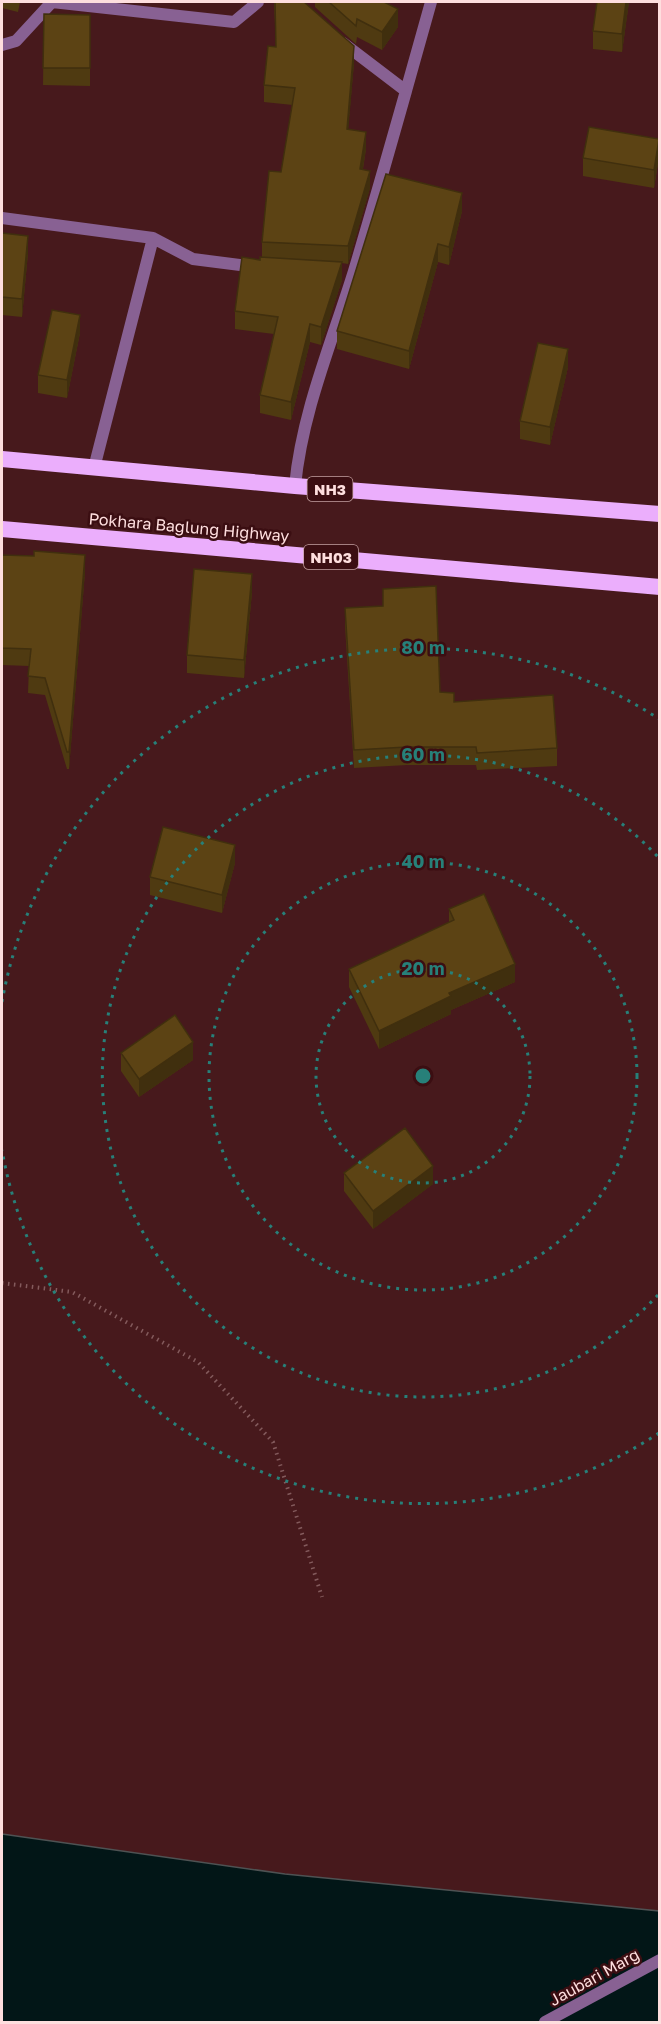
<svg xmlns="http://www.w3.org/2000/svg" width="661" height="2024" font-family="'Golos Text',sans-serif">
<style>
.water{fill:#021617;stroke:#4e5253;stroke-width:1.5}
.lines{fill:none;stroke-linecap:round;stroke-linejoin:round}
.path{stroke:#835a5c;stroke-width:4;stroke-dasharray:1.5 4.5;stroke-linecap:butt}
.minor{stroke:#886193;stroke-width:12}
.trunk{stroke:#ebaefc;stroke-width:16}
.wall{fill:#4f3a11}
.shaded-wall{fill:#402f0e}
.building{fill:#5c4314;stroke:#402f0e;stroke-width:1.5}
.ring{fill:none;stroke:#278079;stroke-width:3;stroke-dasharray:3 6}
.labels{text-anchor:middle;dominant-baseline:central;stroke-width:5;stroke-linejoin:round;paint-order:stroke}
.shield{fill:#3b0e12;stroke:#c4a0a1;stroke-width:1.5}
.shield-label{font-size:15px;font-weight:bold;fill:#fedede}
.street-label{font-size:16px;fill:#fedede;stroke:#3b0e12}
.centre{fill:#278079;stroke:#3b0e12;stroke-width:3}
.ring-label{font-size:18px;text-anchor:middle;font-weight:bold;fill:#278079;stroke:#3b0e12;stroke-width:5;stroke-linejoin:round;paint-order:stroke}
</style>
<rect width="100%" height="100%" fill="#47191c"/>
<path class="water" d="M 2,1834 L 285,1874 L 659,1911 L 659,2022 L 2,2022 Z"/>
<g class="lines">
<path class="path" d="M 2,1283 L 72,1292 L 198,1362 L 273,1442 L 322,1597"/>
<path class="minor" d="M 2,45 L 16,41 L 52,2 L 234,22 L 258,2
M 406,91 L 431,2
M 2,218 L 153,238 L 94,468
M 153,238 L 193,259 L 256,267
M 295,486 C 302,412 332,342 354,271 C 372,211 389,151 406,91 L 343,43
M 545,2022 L 660,1960"/>
<path class="trunk" d="M 2,459 L 295,486 L 660,514
M 2,529 L 660,587"/>
</g>
<path class="wall" d="M 2,2 L 20,2 L 18,12 L 2,8 Z
M 274,2 L 354,63 L 348,129 L 366,149 L 363,169 L 370,188 L 348,264 L 342,263 L 342,280 L 321,345 L 310,342 L 291,420 L 260,413 L 260,395 L 274,334 L 235,329 L 235,311 L 262,257 L 262,242 L 281,172 L 293,105 L 264,102 L 264,85 L 276,47 Z
M 315,2 L 384,2 L 398,27 L 382,50 L 357,37 L 356,44 L 315,7 Z
M 629,2 L 622,52 L 593,49 L 593,31 Z
M 44,14 L 90,15 L 90,86 L 43,85 Z
M 659,157 L 654,188 L 583,176 L 583,158 Z
M 462,211 L 449,265 L 438,262 L 409,369 L 337,349 L 337,331 Z
M 2,233 L 28,253 L 22,317 L 2,315 Z
M 80,333 L 67,398 L 38,393 L 38,375 Z
M 568,367 L 550,445 L 520,439 L 520,421 Z
M 2,555 L 85,572 L 69,769 L 67,769 L 45,695 L 28,693 L 29,666 L 2,665 Z
M 383,589 L 440,692 L 454,702 L 557,748 L 557,766 L 477,770 L 476,765 L 407,765 L 354,768 L 345,626 L 345,608 L 383,606 Z
M 252,592 L 244,678 L 187,673 L 187,655 Z
M 235,863 L 222,913 L 150,895 L 150,877 Z
M 449,909 L 515,982 L 451,1010 L 451,1014 L 379,1049 L 349,987 L 349,969 L 449,922 Z
M 121,1053 L 193,1060 L 139,1097 L 121,1071 Z
M 344,1173 L 433,1184 L 373,1229 L 344,1191 Z"/>
<path class="shaded-wall" d="M 626,2 L 629,2 L 622,52 L 622,34 Z
M 398,9 L 398,27 L 382,50 L 382,32 Z
M 354,46 L 354,63 L 347,146 L 347,129 Z
M 366,132 L 366,149 L 360,186 L 360,169 Z
M 659,139 L 659,157 L 654,188 L 654,170 Z
M 370,171 L 370,188 L 348,264 L 348,246 Z
M 462,193 L 462,211 L 449,265 L 449,247 Z
M 28,236 L 28,253 L 22,317 L 22,299 Z
M 438,244 L 438,262 L 409,369 L 409,351 Z
M 342,262 L 342,280 L 321,345 L 321,327 Z
M 80,315 L 80,333 L 67,398 L 67,380 Z
M 310,324 L 310,342 L 291,420 L 291,402 Z
M 568,349 L 568,367 L 550,445 L 550,427 Z
M 85,555 L 85,572 L 69,769 L 69,752 Z
M 252,574 L 252,592 L 244,678 L 244,660 Z
M 235,845 L 235,863 L 222,913 L 222,895 Z
M 515,964 L 515,982 L 451,1010 L 451,1014 L 379,1049 L 379,1031 L 449,993 Z
M 193,1042 L 193,1060 L 139,1097 L 139,1079 Z
M 433,1166 L 433,1184 L 373,1229 L 373,1211 Z"/>
<path class="building" d="M 275,2 L 304,2 L 354,46 L 347,129 L 366,132 L 360,169 L 370,171 L 348,246 L 262,242 L 269,171 L 281,172 L 295,88 L 264,85 L 268,46 L 276,47 Z
M 329,2 L 384,2 L 398,9 L 382,32 L 357,19 L 356,26 Z
M 597,2 L 626,2 L 622,34 L 593,31 Z
M 44,14 L 90,15 L 90,68 L 43,68 Z
M 589,127 L 659,139 L 654,170 L 583,158 Z
M 386,174 L 462,193 L 449,247 L 438,244 L 409,351 L 337,331 Z
M 2,233 L 28,236 L 22,299 L 2,297 Z
M 242,257 L 260,260 L 260,257 L 342,262 L 321,327 L 310,324 L 291,402 L 260,395 L 278,317 L 235,311 Z
M 52,310 L 80,315 L 67,380 L 38,375 Z
M 538,343 L 568,349 L 550,427 L 520,421 Z
M 34,551 L 85,555 L 69,752 L 67,752 L 45,678 L 28,676 L 31,649 L 2,648 L 2,555 L 34,556 Z
M 194,569 L 252,574 L 244,660 L 187,655 Z
M 436,586 L 440,692 L 454,693 L 454,702 L 553,695 L 557,748 L 477,753 L 476,747 L 407,747 L 354,750 L 345,608 L 383,606 L 383,589 Z
M 163,827 L 235,845 L 222,895 L 150,877 Z
M 484,894 L 515,964 L 449,993 L 451,996 L 379,1031 L 349,969 L 454,920 L 449,909 Z
M 175,1015 L 193,1042 L 139,1079 L 121,1053 Z
M 405,1128 L 433,1166 L 373,1211 L 344,1173 Z"/>
<g class="ring">
<circle cx="423" cy="1076" r="107"/>
<circle cx="423" cy="1076" r="214"/>
<path d="M658 1295A321 321 0 1 1 658 857"/>
<path d="M659 1433A428 428 0 0 1 2 1150M2 1002A428 428 0 0 1 659 719"/>
</g>
<g class="labels">
<g class="shield">
<rect x="307.5" y="477" width="45" height="24" rx="4.5"/>
<rect x="304" y="545" width="54" height="24" rx="4.5"/>
</g>
<g class="shield-label">
<text x="330" y="489">NH3</text>
<text x="331" y="557">NH03</text>
</g>
<g class="street-label">
<text transform="translate(189 527) rotate(5)">Pokhara Baglung Highway</text>
<text transform="translate(594 1977) rotate(-29)">Jaubari Marg</text>
</g>
</g>
<circle cx="423" cy="1076" r="9" class="centre"/>
<g class="ring-label">
<text x="423" y="654">80 m</text>
<text x="423" y="761">60 m</text>
<text x="423" y="868">40 m</text>
<text x="423" y="975">20 m</text>
</g>
<rect width="661" height="2024" fill="none" stroke="#fedede" stroke-width="6"/>
</svg>
